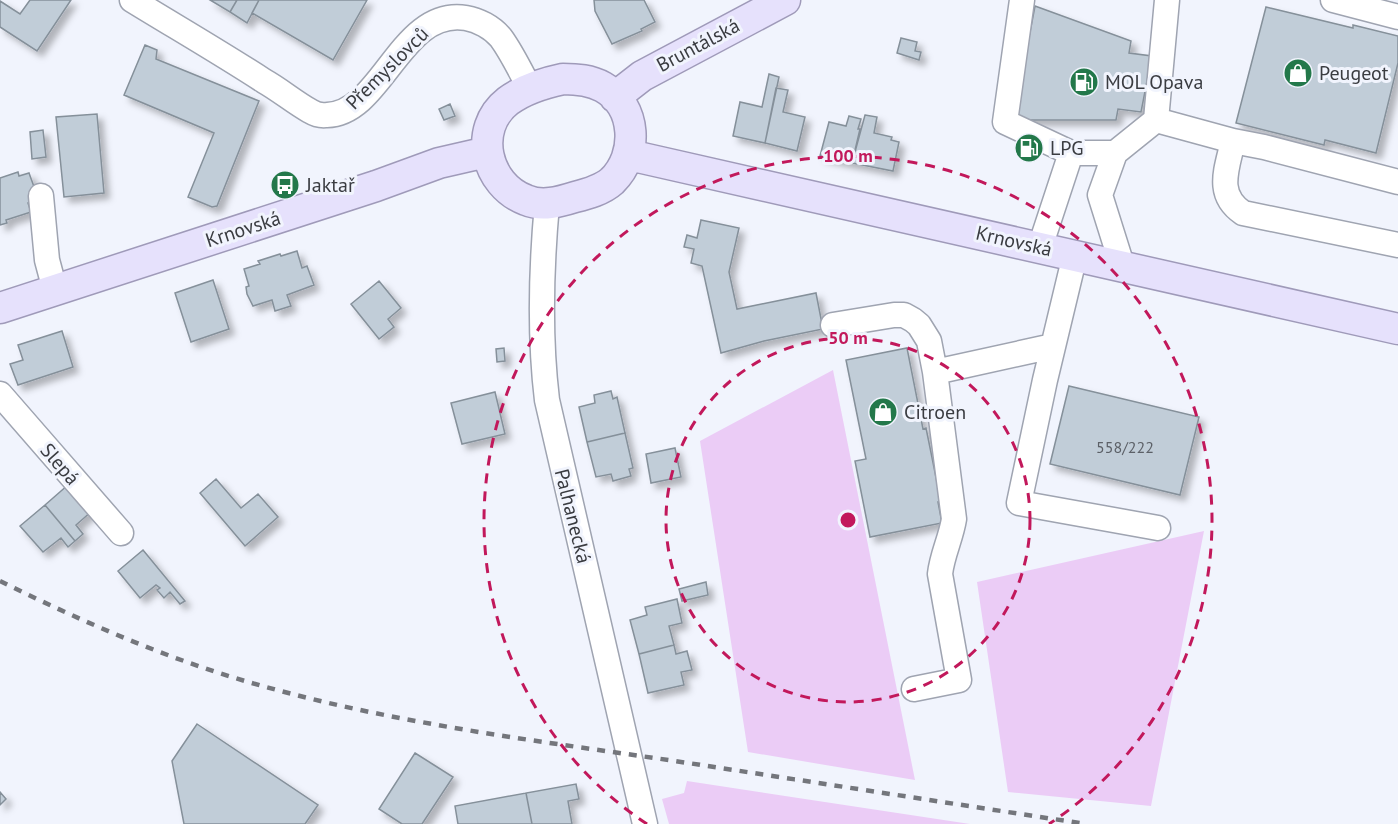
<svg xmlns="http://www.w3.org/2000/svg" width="1398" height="824" font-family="'PT Sans',sans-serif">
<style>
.green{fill:#ebccf6}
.building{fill:#c1cdd8;stroke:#85909a;stroke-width:1.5;filter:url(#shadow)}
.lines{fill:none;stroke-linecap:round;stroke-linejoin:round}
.minor-casing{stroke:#9fa4b1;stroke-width:27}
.major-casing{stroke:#9f9ab9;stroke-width:33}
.minor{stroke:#fff;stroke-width:24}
.major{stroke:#e6e1fc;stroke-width:30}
.rail{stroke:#74767c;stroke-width:4.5;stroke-dasharray:8 8;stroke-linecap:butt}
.ring{fill:none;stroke:#c2185b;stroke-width:3;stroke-dasharray:10 8}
.labels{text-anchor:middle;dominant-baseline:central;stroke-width:6;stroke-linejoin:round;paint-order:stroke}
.number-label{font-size:16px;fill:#5c6067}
.street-label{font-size:20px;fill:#3a3c41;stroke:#f1f4fd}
.poi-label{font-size:20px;fill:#3a3c41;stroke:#f1f4fd;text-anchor:start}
.centre{fill:#c2185b;stroke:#f1f4fd;stroke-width:3}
.ring-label{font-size:18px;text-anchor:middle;font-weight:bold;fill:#c2185b;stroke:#f1f4fd;stroke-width:6;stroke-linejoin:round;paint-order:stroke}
</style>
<defs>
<filter id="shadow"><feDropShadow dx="5.5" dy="5.5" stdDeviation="3" flood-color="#0004"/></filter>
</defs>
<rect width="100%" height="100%" fill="#f1f4fd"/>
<path class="green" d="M 833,370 L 915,780 L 748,752 L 700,441 Z
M 1204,531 L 1151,806 L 1008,792 L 977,582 Z
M 687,781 L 970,824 L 669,824 L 662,799 L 684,793 Z"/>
<path class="building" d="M 30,0 L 71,0 L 37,51 L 0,27 L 0,1 L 20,14 Z
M 210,0 L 237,0 L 230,12 Z
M 237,0 L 259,0 L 247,23 L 230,12 Z
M 259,0 L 367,0 L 333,60 L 252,13 Z
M 594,0 L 644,0 L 655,22 L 641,29 L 642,31 L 612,44 L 595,11 Z
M 1035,6 L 1131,41 L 1129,53 L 1152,56 L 1141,112 L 1118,109 L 1116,120 L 1013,120 Z
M 1266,7 L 1353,28 L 1353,25 L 1398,36 L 1398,63 L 1376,153 L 1325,140 L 1324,145 L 1236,123 Z
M 901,38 L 917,42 L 915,51 L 921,52 L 919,60 L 897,53 Z
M 145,45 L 157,50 L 156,59 L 259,101 L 217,206 L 212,207 L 188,197 L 214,133 L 124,95 Z
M 769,74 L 779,77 L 765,143 L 733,136 L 740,102 L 762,107 Z
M 776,88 L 788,90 L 783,112 L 805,117 L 797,151 L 765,143 Z
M 450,104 L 455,116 L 444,120 L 439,109 Z
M 97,114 L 104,193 L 64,197 L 56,117 Z
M 865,115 L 877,117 L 874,133 L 892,137 L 891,140 L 899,142 L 893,171 L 852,163 Z
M 849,116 L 861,119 L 858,129 L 860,129 L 852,163 L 820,156 L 829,122 L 846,126 Z
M 43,130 L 46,157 L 32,159 L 30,132 Z
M 18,172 L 19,176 L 29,173 L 37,195 L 31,202 L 28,203 L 31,212 L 6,220 L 7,223 L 0,225 L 0,178 Z
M 701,220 L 739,228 L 729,272 L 737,309 L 816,293 L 823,329 L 764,341 L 721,353 L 702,266 L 691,263 L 694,249 L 684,247 L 687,235 L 697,238 Z
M 297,251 L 302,268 L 307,266 L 314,285 L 287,295 L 291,306 L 275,311 L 272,300 L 253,306 L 247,294 L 246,287 L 249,286 L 244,269 L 260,264 L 258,261 L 280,254 L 281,256 Z
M 213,280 L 229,329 L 191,342 L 175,293 Z
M 379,281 L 401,308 L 388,319 L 394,327 L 379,339 L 351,304 Z
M 62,331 L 73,367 L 18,385 L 10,364 L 23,360 L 18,345 Z
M 504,348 L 505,361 L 497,362 L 496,349 Z
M 907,348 L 923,429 L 926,428 L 941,502 L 938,502 L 942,523 L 870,537 L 855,461 L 866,459 L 846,360 Z
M 1069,386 L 1199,417 L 1180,495 L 1050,464 Z
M 611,391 L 613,399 L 617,397 L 625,433 L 587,442 L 579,407 L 595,403 L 594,395 Z
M 495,392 L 505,434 L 462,444 L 451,403 Z
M 625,433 L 633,468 L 629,469 L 631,476 L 613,481 L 611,474 L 596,477 L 587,442 Z
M 675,448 L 681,477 L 651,483 L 646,454 Z
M 216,479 L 241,508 L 258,494 L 278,517 L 245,546 L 200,493 Z
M 69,484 L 92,511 L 76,525 L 83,534 L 75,541 L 45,505 Z
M 45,505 L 75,541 L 68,547 L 61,538 L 43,552 L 20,526 Z
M 143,550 L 185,601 L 180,604 L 170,592 L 164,598 L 157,590 L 160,588 L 156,585 L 140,598 L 118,571 Z
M 706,582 L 708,595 L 682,601 L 679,589 Z
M 677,599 L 682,623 L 669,626 L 674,645 L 639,654 L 630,620 L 647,615 L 645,607 Z
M 674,645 L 676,654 L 687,651 L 692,670 L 681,672 L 684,685 L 648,693 L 639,654 Z
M 197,724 L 318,805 L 305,824 L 184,824 L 172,761 Z
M 415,753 L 453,777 L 422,824 L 402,824 L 379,809 Z
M 576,784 L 579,799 L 568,801 L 572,824 L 532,824 L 526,793 Z
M 0,792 L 6,799 L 0,805 Z
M 526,793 L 532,824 L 458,824 L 455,806 Z"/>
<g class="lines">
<g class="minor-casing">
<path id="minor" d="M 132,0 C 176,27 221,53 264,81 C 280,90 294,102 310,111 C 315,114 321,116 327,115 C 382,114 401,7 466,18 C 478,20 492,27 501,38 C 512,53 521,72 530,89
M 1022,0 L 1005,122 L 1071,153 L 1115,153 L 1156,120 L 1167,0
M 1333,0 L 1398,17
M 1156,120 L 1233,141
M 1115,153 L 1100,195 L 1122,265
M 1398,182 L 1264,147 L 1233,141 C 1227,169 1215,194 1243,213 L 1398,245
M 41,196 L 47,260 L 55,290
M 547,204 C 541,270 539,334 547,400 L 645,824
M 1040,247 L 1071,153
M 1075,255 L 1045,380 L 1019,503 L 1158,528
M 833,325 L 894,315 L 904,315 L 913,320 L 919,325 L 929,341 L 935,372 L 954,519 C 951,538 942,555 940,574 L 959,680 L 914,689
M 935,372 L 1053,346
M 0,394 L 121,533"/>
</g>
<g class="major-casing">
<path id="major" d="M 563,79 C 577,79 590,80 603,87 C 637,106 639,155 612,181 C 602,190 587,194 575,197 C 559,202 542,207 526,200 C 486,185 472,129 508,101 C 524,89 544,83 563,79 Z
M 615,97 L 642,76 L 785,0
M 629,155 L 1398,329
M 0,308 L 376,186 L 439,163 L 487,152"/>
</g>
<use href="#minor" class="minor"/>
<use href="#major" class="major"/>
<path class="rail" d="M 0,581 C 85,623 174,662 266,687 C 399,724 538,741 675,761 C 812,782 949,803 1086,824"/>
</g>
<g class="ring">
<circle cx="848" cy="520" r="182"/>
<path d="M647 824A364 364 0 1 1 1049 824"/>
</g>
<defs>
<g id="shop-disc" transform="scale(1.5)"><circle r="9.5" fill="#23784a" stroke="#f1f4fd"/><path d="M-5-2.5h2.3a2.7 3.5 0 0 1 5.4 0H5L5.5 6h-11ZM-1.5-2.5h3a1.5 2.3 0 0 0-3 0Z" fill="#fff"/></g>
<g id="fuel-disc" transform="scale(1.5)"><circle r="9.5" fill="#23784a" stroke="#f1f4fd"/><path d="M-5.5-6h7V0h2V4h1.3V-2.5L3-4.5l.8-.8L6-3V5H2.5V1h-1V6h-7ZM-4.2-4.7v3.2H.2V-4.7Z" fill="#fff"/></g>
<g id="bus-disc" transform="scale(1.5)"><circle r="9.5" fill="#23784a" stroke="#f1f4fd"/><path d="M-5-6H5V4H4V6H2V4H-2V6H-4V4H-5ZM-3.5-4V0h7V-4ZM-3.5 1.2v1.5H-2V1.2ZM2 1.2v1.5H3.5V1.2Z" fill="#fff"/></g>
</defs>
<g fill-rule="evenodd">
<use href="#shop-disc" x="1298" y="73"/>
<use href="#fuel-disc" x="1084" y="82"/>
<use href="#fuel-disc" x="1029" y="148"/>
<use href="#bus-disc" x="285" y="185"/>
<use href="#shop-disc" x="883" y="412"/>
</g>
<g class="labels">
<g class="number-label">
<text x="1125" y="447">558/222</text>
</g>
<g class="street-label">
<text transform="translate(698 45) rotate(-28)">Bruntálská</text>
<text transform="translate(387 68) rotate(-45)">Přemyslovců</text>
<text transform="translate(243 229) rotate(-18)">Krnovská</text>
<text transform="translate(1014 241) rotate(13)">Krnovská</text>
<text transform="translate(60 464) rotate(49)">Slepá</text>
<text transform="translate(573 516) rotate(76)">Palhanecká</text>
</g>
<g class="poi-label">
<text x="1319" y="73">Peugeot</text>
<text x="1105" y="82">MOL Opava</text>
<text x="1050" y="148">LPG</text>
<text x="306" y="185">Jaktař</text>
<text x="904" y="412">Citroen</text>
</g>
</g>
<circle cx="848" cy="520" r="9" class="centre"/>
<g class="ring-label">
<text x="848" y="162">100 m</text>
<text x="848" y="344">50 m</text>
</g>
</svg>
